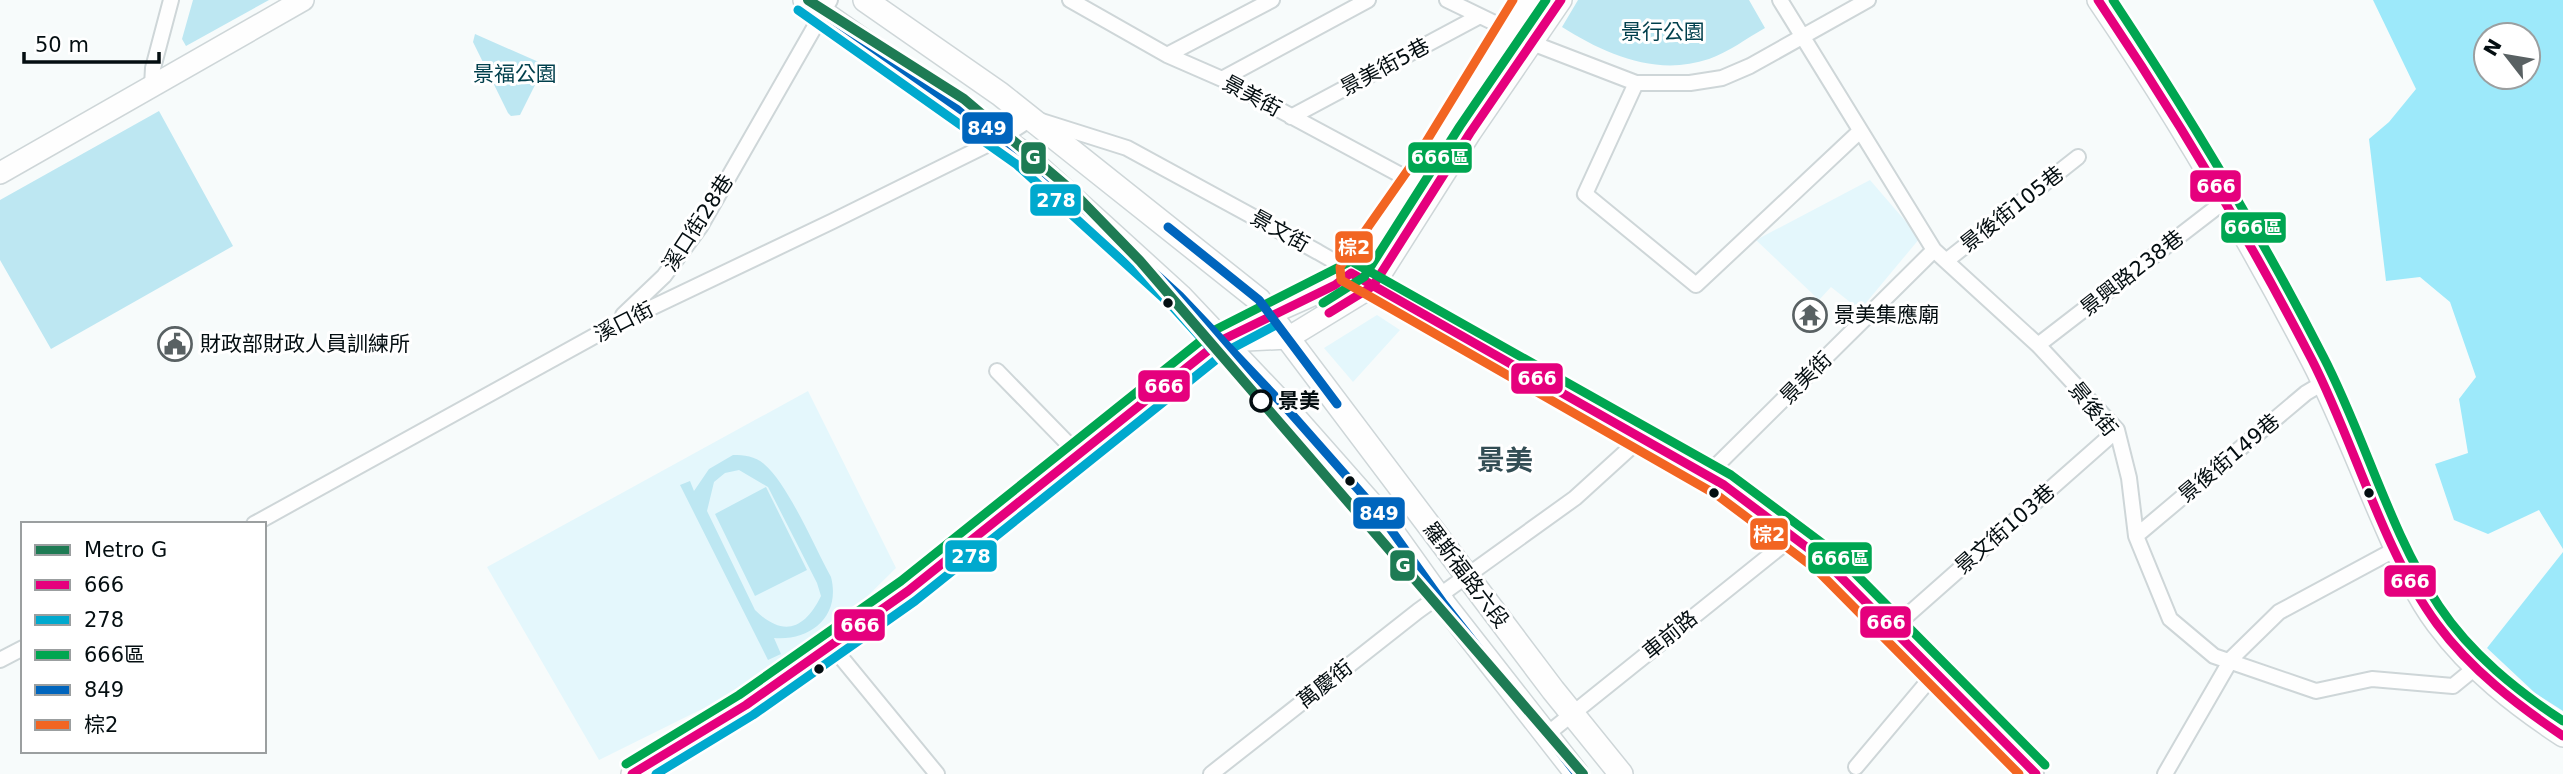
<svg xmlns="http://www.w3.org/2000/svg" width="2563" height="774" font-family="'DejaVu Sans','Noto Sans TC',sans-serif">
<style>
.built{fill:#e4f7fc}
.green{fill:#bde7f2;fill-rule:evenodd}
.forest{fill:#9de9fa;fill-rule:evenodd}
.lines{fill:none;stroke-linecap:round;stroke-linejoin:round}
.street-casing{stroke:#ced6d8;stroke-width:18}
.secondary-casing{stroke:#ced6d8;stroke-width:24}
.primary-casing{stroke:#ced6d8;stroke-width:26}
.street{stroke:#fefefe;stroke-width:14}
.secondary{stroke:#fefefe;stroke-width:21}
.primary{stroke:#fefefe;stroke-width:23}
.bus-1-casing{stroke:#fff;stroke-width:14}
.bus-2-casing{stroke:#fff;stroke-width:14}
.bus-3-casing{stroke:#fff;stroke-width:14}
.bus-4-casing{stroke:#fff;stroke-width:14}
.bus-5-casing{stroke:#fff;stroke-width:14}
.bus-1{stroke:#e5007d;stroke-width:9}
.bus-2{stroke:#00a9ce;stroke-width:9}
.bus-3{stroke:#00a651;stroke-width:9}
.bus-4{stroke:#0065bd;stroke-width:9}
.bus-5{stroke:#f26522;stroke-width:9}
.metro-1-casing{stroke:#fff;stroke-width:16}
.metro-1{stroke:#1e7b54;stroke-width:10}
.bus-dot{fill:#040e11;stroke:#fff;stroke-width:2.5}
.stop-dot{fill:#fff;stroke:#040e11;stroke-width:3.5}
.labels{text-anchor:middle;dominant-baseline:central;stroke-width:6;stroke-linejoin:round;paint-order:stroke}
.park-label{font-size:21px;fill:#003f4c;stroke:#fff}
.street-label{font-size:21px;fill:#040e11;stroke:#fff}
.poi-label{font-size:21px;fill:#040e11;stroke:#fff;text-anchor:start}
.stop-label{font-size:21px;font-weight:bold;fill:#040e11;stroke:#fff;text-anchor:start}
.district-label{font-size:28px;font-weight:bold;fill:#324d54;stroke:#fff}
.line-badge{stroke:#fff;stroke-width:2.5}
.badge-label{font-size:19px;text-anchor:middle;font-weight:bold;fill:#fff}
</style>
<rect width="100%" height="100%" fill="#f7fbfb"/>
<path class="built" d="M 1870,180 L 1920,238 L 1860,310 L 1831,287 L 1819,300 L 1756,240 Z
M 1377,315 L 1400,330 L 1353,382 L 1324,348 Z
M 808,391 L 896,568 L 819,644 L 761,685 L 698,711 L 599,760 L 487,567 Z"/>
<path class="green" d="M 193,0 L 269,0 L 186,46 L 182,39 Z
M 1578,0 L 1749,0 L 1765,28 C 1747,38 1729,52 1709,59 C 1656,77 1605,54 1562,27 Z
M 475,34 L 541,63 L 542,71 L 520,115 L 511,116 L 508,113 L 473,42 Z
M 159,111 L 233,246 L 51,349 L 0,260 L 0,200 Z
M 733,455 C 744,455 755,456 764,464 C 788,484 815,548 831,577 C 841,616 811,641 774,638 L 781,654 L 768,660 L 680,485 L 690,481 L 694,491 L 709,469 ZM 739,470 L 768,487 L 817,583 L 821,596 C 805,629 783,638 755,610 L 707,511 L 714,482 L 725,473 Z
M 766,487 L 807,570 L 755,596 L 715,514 Z"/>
<path class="forest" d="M 2373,0 L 2563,0 L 2563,549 L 2539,510 L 2488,534 L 2454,520 L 2435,464 L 2468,453 L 2459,399 L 2476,377 L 2450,302 L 2420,277 L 2386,281 L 2369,139 L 2389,122 L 2416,89 ZM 2486,35 L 2528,35 L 2528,77 L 2486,77 Z
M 2563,552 L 2563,711 L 2535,693 L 2487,648 Z"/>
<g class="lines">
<g class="street-casing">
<path id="street" d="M 1070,0 L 1167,55 L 1222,79 L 1421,186
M 1447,0 L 1509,30
M 1780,0 L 1934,250 L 2038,345 L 2117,430 L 2129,478 L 2136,536 L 2170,619 L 2214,656 L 2316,691 L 2372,679 L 2453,686 L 2475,668
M 1532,43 L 1636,83 L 1690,83 L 1722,78 L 1750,66 L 1868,0
M 1167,55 L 1272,0
M 1222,79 L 1368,0
M 1636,83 L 1585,194 L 1696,285 L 1859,132
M 152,86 L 153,68 L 171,0
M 1291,117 L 1478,17
M 1946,261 L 2078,157
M 623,315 L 664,276 L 700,227 L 830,0
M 2038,345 L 2226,200
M 997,371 L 1078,454
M 1707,475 L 1934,250
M 254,524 L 609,328 L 833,221 L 1003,137 L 1032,118 L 1127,148 L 1318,252 L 1724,485 L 1825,561 L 2036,774
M 2136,536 L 2306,393 L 2323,383
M 1893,628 L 2117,430
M 831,645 L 937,774
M 0,660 L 23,648
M 1546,735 L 1794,536
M 1856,767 L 1935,673
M 1211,774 L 1418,611 L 1575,498 L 1641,438
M 2165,774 L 2232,658 L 2279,612 L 2396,549"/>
</g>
<g class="secondary-casing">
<path id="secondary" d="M 2098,0 C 2177,116 2247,236 2312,361 C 2340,415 2362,474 2387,530 C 2401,562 2416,596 2437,624 C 2471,670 2516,705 2563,736
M 0,173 L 303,0
M 1226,341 L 1288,338 L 1373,286 L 1470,133 L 1561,0
M 632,774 L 746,705 L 908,591 L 1220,341 L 1270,314 L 1335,285 L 1351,273 L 1425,167 L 1527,0"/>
</g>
<g class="primary-casing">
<path id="primary" d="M 805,0 L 1024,154 L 1180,296 L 1288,410 L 1379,513 L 1444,604 L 1577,774
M 865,0 L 1000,94 L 1259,300 L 1553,690 L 1621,774"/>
</g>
<use href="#street" class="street"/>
<use href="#secondary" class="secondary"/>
<use href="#primary" class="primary"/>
<g class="bus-1-casing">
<path id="bus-1" d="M 2098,0 C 2176,116 2248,236 2312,360 C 2354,442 2383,551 2437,624 C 2471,670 2516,704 2563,736
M 1351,273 L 1724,485 L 1825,561 L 2036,774
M 1329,313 L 1373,286 L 1470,133 L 1561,0
M 632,774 L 746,705 L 908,591 L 1220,341 L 1335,285 L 1351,273"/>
</g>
<g class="bus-2-casing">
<path id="bus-2" d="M 798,10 L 1016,164 L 1171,305 L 1211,349
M 656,774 L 753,715 L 915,601 L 1227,351 L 1276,325"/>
</g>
<g class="bus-3-casing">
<path id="bus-3" d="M 2113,0 C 2189,115 2260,233 2323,356 C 2365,437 2389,530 2439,606 C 2471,654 2516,690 2563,721
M 1323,303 L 1364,277 L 1460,126 L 1546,0
M 626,764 L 739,695 L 901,581 L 1213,331 L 1351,261 L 1731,475 L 1834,552 L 2045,765"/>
</g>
<g class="bus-4-casing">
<path id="bus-4" d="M 805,0 L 1024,154 L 1180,296 L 1288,410 L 1379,513 L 1444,604 L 1577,774
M 1168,227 L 1259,300 L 1337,404"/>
</g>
<g class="bus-5-casing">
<path id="bus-5" d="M 1513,0 L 1415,160 L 1340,267 L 1341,280 L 1717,495 L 1817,570 L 2019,774"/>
</g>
<use href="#bus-1" class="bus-1"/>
<use href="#bus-2" class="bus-2"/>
<use href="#bus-3" class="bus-3"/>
<use href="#bus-4" class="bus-4"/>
<use href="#bus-5" class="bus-5"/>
<g class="metro-1-casing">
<path id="metro-1" d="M 808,0 L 964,99 L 1070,189 L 1140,261 L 1583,774"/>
</g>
<use href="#metro-1" class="metro-1"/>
</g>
<defs>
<g id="temple-ring" transform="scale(1.75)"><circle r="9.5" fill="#fff" stroke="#596163" stroke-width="1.5"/><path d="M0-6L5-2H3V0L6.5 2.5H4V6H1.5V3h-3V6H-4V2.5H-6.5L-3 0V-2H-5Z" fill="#596163"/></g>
<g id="civic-ring" transform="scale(1.75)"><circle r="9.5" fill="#fff" stroke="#596163" stroke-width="1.5"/><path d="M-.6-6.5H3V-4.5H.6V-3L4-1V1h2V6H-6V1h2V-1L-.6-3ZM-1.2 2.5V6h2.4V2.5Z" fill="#596163"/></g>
</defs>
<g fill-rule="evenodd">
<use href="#temple-ring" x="1810" y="315"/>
<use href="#civic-ring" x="175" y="344"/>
</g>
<g class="bus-dot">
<circle cx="1168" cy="303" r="6"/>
<circle cx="1350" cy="481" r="6"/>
<circle cx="1714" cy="493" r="6"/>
<circle cx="2369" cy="493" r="6"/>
<circle cx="819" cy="669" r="6"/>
</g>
<circle class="stop-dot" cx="1261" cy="401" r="10"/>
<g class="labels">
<g class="park-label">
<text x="1663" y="32">景行公園</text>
<text x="515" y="74">景福公園</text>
</g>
<g class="street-label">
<text transform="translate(1385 67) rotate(-28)">景美街5巷</text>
<text transform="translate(1252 96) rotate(28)">景美街</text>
<text transform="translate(2012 209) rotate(-38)">景後街105巷</text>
<text transform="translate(698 223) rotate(-57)">溪口街28巷</text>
<text transform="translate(1280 231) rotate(29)">景文街</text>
<text transform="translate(2132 273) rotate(-38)">景興路238巷</text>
<text transform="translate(624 322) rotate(-27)">溪口街</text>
<text transform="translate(1806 378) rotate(-45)">景美街</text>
<text transform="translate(2093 409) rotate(51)">景後街</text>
<text transform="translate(2229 458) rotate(-40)">景後街149巷</text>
<text transform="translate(2005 529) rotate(-41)">景文街103巷</text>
<text transform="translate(1466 575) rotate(53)">羅斯福路六段</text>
<text transform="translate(1670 635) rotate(-39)">車前路</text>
<text transform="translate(1325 684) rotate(-38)">萬慶街</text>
</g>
<g class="poi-label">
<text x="1834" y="315">景美集應廟</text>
<text x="200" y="344">財政部財政人員訓練所</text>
</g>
<g class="stop-label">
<text x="1278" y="401">景美</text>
</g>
<g class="district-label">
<text x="1505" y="460">景美</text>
</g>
</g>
<g class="line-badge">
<rect x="961" y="111" width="53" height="34" rx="7" fill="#0065bd"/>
<rect x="1407" y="141" width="66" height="33" rx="7" fill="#00a651"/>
<rect x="1020" y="141" width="27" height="34" rx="7" fill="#1e7b54"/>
<rect x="2189" y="169" width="53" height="34" rx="7" fill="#e5007d"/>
<rect x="1029" y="183" width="53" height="34" rx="7" fill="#00a9ce"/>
<rect x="2220" y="211" width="67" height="33" rx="7" fill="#00a651"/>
<rect x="1334" y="230" width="40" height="34" rx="7" fill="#f26522"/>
<rect x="1510" y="362" width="54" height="33" rx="7" fill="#e5007d"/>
<rect x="1137" y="369" width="54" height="34" rx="7" fill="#e5007d"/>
<rect x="1352" y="496" width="54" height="34" rx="7" fill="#0065bd"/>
<rect x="1749" y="517" width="40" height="34" rx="7" fill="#f26522"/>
<rect x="944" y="539" width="54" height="34" rx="7" fill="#00a9ce"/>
<rect x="1807" y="541" width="66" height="34" rx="7" fill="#00a651"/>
<rect x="1389" y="549" width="27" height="33" rx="7" fill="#1e7b54"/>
<rect x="2383" y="564" width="54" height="34" rx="7" fill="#e5007d"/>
<rect x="1859" y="605" width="53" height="34" rx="7" fill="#e5007d"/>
<rect x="833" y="608" width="53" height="34" rx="7" fill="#e5007d"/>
</g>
<g class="badge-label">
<text x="987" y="135">849</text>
<text x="1440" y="164">666區</text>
<text x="1033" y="164">G</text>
<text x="2216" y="193">666</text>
<text x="1056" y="207">278</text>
<text x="2253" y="234">666區</text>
<text x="1354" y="254">棕2</text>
<text x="1537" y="385">666</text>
<text x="1164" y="393">666</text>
<text x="1379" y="520">849</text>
<text x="1769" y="541">棕2</text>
<text x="971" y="563">278</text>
<text x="1840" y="565">666區</text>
<text x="1403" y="572">G</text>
<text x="2410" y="588">666</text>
<text x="1886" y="629">666</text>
<text x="860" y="632">666</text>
</g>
<rect x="21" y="522" width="245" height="231" fill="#ffffff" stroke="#9b9fa0" stroke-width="2"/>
<rect x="35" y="545" width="35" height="10" fill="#1e7b54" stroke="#9b9fa0" stroke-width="2"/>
<text x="84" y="557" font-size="21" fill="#040e11">Metro G</text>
<rect x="35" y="580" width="35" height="10" fill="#e5007d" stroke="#9b9fa0" stroke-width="2"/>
<text x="84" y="592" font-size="21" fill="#040e11">666</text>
<rect x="35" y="615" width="35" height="10" fill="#00a9ce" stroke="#9b9fa0" stroke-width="2"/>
<text x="84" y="627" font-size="21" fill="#040e11">278</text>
<rect x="35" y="650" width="35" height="10" fill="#00a651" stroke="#9b9fa0" stroke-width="2"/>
<text x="84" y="662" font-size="21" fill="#040e11">666區</text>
<rect x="35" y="685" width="35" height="10" fill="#0065bd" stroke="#9b9fa0" stroke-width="2"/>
<text x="84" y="697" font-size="21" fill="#040e11">849</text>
<rect x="35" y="720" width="35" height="10" fill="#f26522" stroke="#9b9fa0" stroke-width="2"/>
<text x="84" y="732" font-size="21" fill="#040e11">棕2</text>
<g transform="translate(2507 56) rotate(301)"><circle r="33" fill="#ffffff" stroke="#9b9fa0" stroke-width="2"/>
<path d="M0-5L12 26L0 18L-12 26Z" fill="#596163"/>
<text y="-10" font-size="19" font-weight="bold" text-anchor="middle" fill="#040e11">N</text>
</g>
<path d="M24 52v10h135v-10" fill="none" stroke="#040e11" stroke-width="3.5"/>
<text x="35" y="52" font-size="21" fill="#040e11" stroke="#ffffff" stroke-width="5" paint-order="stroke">50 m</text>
</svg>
